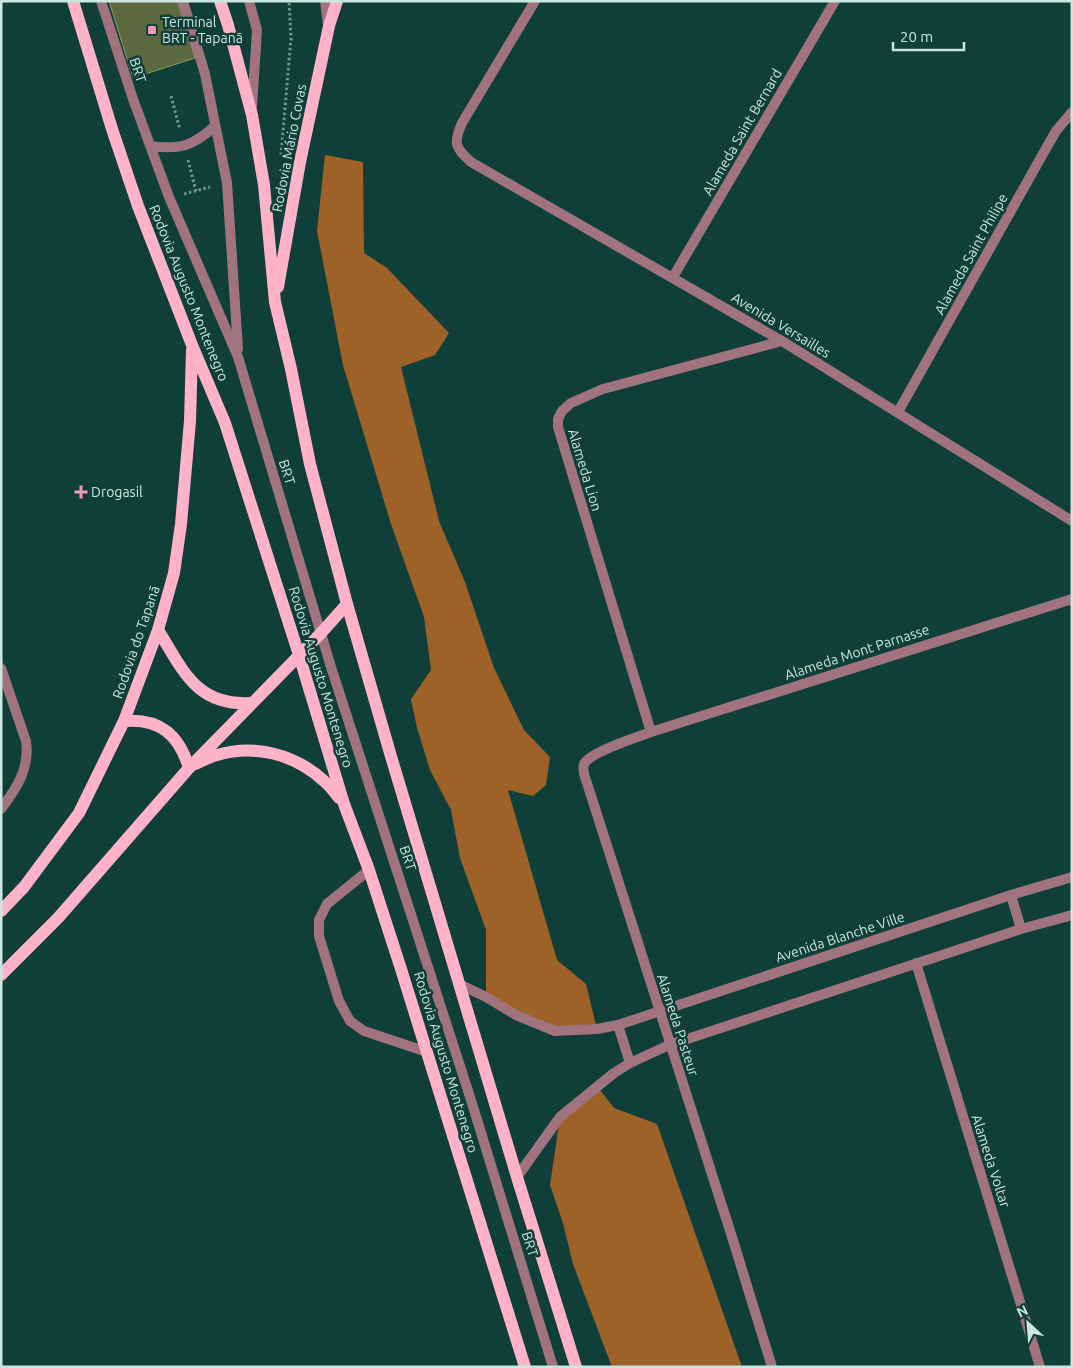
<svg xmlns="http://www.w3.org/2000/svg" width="1073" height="1368" font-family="Ubuntu,sans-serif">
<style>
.forest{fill:#9e6228}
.building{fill:#5c683e;stroke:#8c996c}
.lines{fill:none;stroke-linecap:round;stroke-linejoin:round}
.path{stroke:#6d948d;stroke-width:3;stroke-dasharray:2.5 2.5;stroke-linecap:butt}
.lane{stroke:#a0737f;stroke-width:10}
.street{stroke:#a0737f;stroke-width:10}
.primary{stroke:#feb3c8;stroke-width:12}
.poi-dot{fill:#f19ab3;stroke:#0f3f38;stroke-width:2}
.labels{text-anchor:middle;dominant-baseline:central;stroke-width:5;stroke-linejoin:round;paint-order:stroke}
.poi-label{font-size:14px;fill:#c9e7e0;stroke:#0f3f38;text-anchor:start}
.street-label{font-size:14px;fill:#c9e7e0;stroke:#0f3f38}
</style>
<rect width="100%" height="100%" fill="#0f3f38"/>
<path class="forest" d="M 325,155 L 363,162 L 364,253 L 387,268 L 449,333 L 435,355 L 401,367 L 439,521 L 465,582 L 494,668 L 524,730 L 550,757 L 546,785 L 533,796 L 508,790 L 557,960 L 586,984 L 597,1029 L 555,1031 L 486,997 L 486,930 L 460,858 L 451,810 L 430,770 L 417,728 L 411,699 L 431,670 L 424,617 L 391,524 L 343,365 L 317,231 Z
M 597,1086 L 614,1108 L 657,1124 L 742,1367 L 612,1367 L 573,1264 L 563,1223 L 550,1185 L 560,1117 Z"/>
<path class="building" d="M 109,1 L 177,1 L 195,58 L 133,78 Z"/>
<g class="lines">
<path class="path" d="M 171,96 L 180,130
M 281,155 L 291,38 L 289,1
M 188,160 L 196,191
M 184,194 L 210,187"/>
<path class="lane" d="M 101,1 L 133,99 L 169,197 L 238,357 L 331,667 L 471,1100 L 553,1367
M 183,1 L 205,74 L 227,183 L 238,349
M 249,1 L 257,30 L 252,107
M 325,1 L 328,25
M 150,146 C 180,150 193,146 215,126
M 369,870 L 327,904 L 319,920 L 319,936 L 339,1001 L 350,1021 L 364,1031 L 427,1052"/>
<path class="street" d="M 535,1 L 462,123 C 453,143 455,148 471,162 L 782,341 L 1072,521
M 673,277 L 835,1
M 898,412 L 1044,152 L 1056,131 L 1072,112
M 1,668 L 26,741 C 30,768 17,788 1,809
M 651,732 L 558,427 L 558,419 L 562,411 L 571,403 L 603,389 L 782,341
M 1011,895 L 1021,929
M 916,963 L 1040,1367
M 459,984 L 486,997 L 516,1015 L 555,1031 L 597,1029 L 618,1025 L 1011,895 L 1072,877
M 618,1025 L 630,1063
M 517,1177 L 560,1117 L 614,1073 L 630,1063 L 669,1045 L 1021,929 L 1072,915
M 772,1367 L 732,1237 L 587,783 C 585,777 582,770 584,764 C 590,752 638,737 651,732 L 1072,599"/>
<path class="primary" d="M 73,1 L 112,129 L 138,206 L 192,345 L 225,423 L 299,655 L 344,804 L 369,870 L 401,969 L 525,1367
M 220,1 L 228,25 L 252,115 L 264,185 L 275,302 L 291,369 L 310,464 L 347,604 L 390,753 L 517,1177 L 576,1367
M 278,287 L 300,162 L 329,26 L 337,1
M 158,630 C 183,670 196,706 250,703
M 124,721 C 160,718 179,735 189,768
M 195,764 C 202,761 209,757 217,755 C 255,744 295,754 324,781 C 330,786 335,793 339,798
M 1,911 L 24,887 L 79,813 L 124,721 L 158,630 L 174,573 L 181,524 L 190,421 L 192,350
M 1,975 L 58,918 L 189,768 L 322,632 L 347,604"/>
</g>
<g class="poi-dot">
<rect x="147" y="25" width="10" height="10" rx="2.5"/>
<path d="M78.5 484.5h5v5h5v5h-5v5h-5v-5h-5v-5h5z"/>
</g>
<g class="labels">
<g class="poi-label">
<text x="162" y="22">Terminal<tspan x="162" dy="16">BRT - Tapanã</tspan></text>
<text x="91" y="492">Drogasil</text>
</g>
<g class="street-label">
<text transform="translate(138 70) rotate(72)">BRT</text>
<text transform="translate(742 132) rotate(-60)">Alameda Saint Bernard</text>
<text transform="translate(289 148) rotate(-79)">Rodovia Mário Covas</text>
<text transform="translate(971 254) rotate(-61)">Alameda Saint Philipe</text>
<text transform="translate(189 293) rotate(68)">Rodovia Augusto Montenegro</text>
<text transform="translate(781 325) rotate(31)">Avenida Versailles</text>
<text transform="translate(585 470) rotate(73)">Alameda Lion</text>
<text transform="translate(287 472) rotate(73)">BRT</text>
<text transform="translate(136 642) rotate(-71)">Rodovia do Tapanã</text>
<text transform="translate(857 652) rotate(-18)">Alameda Mont Parnasse</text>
<text transform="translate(321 677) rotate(73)">Rodovia Augusto Montenegro</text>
<text transform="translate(408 858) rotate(72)">BRT</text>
<text transform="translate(840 937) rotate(-18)">Avenida Blanche Ville</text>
<text transform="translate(678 1025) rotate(72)">Alameda Pasteur</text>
<text transform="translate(446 1062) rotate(73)">Rodovia Augusto Montenegro</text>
<text transform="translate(991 1161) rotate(72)">Alameda Voltar</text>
<text transform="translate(530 1244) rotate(73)">BRT</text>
</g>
</g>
<rect width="1073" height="1368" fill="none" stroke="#c9e7e0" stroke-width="5"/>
<g transform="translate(1028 1323) rotate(334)" stroke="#0f3f38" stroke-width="4" paint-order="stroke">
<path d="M0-4L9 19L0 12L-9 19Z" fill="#c9e7e0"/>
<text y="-8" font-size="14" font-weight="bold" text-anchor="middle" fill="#c9e7e0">N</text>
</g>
<path d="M893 42v8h71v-8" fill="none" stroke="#c9e7e0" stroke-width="2.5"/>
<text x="900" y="42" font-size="15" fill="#c9e7e0" stroke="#0f3f38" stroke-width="4" paint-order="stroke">20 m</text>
</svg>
